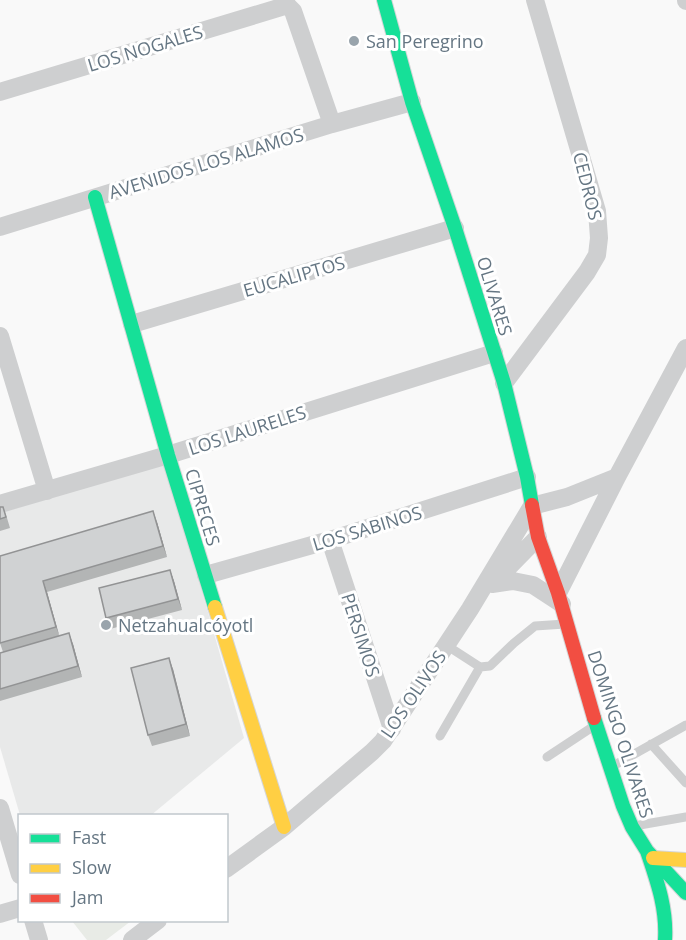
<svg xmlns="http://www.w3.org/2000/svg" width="686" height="940" font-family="'Open Sans',sans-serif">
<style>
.built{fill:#e8e9e9}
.green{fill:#e8ebe6}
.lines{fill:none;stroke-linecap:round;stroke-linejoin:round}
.fast-casing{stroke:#d5d6d7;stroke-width:16}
.slow-casing{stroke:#d5d6d7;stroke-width:16}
.jam-casing{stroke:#d5d6d7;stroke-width:16}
.lane{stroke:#cecfd0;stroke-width:9}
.street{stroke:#cecfd0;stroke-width:18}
.fast{stroke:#16e098;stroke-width:14}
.slow{stroke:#ffcf43;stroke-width:14}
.jam{stroke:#f24e42;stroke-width:14}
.wall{fill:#b3b5b5}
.shaded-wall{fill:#929394}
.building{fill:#d0d2d3;stroke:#929394;stroke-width:1.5}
.poi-dot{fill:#99a4ac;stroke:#fff;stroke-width:2}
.labels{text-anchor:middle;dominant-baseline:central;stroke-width:6;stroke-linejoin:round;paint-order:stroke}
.poi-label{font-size:18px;fill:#657683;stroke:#fff;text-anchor:start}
.street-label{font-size:18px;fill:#657683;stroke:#fff}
</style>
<rect width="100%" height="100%" fill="#f9f9f9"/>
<path class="built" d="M 165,463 L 244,738 L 150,816 L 20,815 L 0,747 L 0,513 Z"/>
<path class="green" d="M 72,921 L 131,921 L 106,940 L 87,940 Z"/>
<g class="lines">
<g class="fast-casing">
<path id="fast" d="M 384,0 L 412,102 L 455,228 L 504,383 L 527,477 L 532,505
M 95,197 L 168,455 L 215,607
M 594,718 L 623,806 L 632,827 L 647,851 L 686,893
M 647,851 C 657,881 667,908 665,940"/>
</g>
<g class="slow-casing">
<path id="slow" d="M 215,607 L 284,827
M 653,858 L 686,860"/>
</g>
<g class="jam-casing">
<path id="jam" d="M 532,505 L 538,537 L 558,593 L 594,718"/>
</g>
<path class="lane" d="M 446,645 L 480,667 L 490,666 L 514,643 L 535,626 L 565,624
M 440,736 L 480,667
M 651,744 L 686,783
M 547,757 L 594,726
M 613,766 L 686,725
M 634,826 L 686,817"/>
<path class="street" d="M 686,0 L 686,1
M 0,92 L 285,6 L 289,7 L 293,11 L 332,124
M 0,227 L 332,124 L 412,102
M 132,324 L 455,228
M 0,336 L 47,491
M 504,383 L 587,272 L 597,255 L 599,238 L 597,211 L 535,0
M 0,504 L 168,455 L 494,353
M 330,540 L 392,729
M 206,575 L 330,540 L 527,477
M 493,583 L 538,537
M 492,584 L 513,581 L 533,585 L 562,604
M 558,593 L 617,477 L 686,348
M 0,808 L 20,875
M 226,869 L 284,827 L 372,752 L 383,741 L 470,609 L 532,506 L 567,497 L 617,477
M 0,914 L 20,908
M 33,920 L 39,940
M 132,940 L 158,920"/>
<use href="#fast" class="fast"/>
<use href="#slow" class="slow"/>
<use href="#jam" class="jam"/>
</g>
<path class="wall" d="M 0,507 L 3,507 L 7,518 L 10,528 L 0,531 Z
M 157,522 L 167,557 L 47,592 L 59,636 L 73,644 L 82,677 L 0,701 L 0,653 L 3,652 L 0,643 L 0,556 Z
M 170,570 L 174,581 L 182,610 L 110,629 L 106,618 Z
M 173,669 L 190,736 L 152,746 L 148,735 Z"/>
<path class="shaded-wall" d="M 153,511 L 157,522 L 167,557 L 163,546 Z
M 170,570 L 174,581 L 182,610 L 178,599 Z
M 43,581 L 47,592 L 60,638 L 56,627 Z
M 69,633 L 73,644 L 82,677 L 78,666 Z
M 169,658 L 173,669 L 190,736 L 186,724 Z"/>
<path class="building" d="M 0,507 L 3,507 L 6,517 L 0,519 Z
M 153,511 L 163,546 L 43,581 L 56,627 L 0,643 L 0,556 Z
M 170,570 L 178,599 L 106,618 L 99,588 Z
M 69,633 L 78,666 L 0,689 L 0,653 Z
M 169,658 L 186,724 L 148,735 L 131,668 Z"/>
<g class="poi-dot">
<circle cx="354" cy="41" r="6"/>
<circle cx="106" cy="625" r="6"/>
</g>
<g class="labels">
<g class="poi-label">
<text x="366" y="41">San Peregrino</text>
<text x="118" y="625">Netzahualcóyotl</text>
</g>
<g class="street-label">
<text transform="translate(145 48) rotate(-17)">LOS NOGALES</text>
<text transform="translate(206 163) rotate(-17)">AVENIDOS LOS ALAMOS</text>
<text transform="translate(588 186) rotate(76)">CEDROS</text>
<text transform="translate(294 276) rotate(-16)">EUCALIPTOS</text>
<text transform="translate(495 296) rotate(73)">OLIVARES</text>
<text transform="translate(247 430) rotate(-18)">LOS LAURELES</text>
<text transform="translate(203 507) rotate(73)">CIPRECES</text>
<text transform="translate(367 528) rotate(-17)">LOS SABINOS</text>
<text transform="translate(361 635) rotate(72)">PERSIMOS</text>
<text transform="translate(413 694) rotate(-56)">LOS OLIVOS</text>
<text transform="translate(621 734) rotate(72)">DOMINGO OLIVARES</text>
</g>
</g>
<rect x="18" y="814" width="210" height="108" fill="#ffffff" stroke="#c1c8cd" stroke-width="1.5"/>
<rect x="30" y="834" width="30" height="9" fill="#16e098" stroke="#c1c8cd" stroke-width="1.5"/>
<text x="72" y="844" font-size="18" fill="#657683">Fast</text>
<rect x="30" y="864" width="30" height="9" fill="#ffcf43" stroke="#c1c8cd" stroke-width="1.5"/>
<text x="72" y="874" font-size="18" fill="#657683">Slow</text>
<rect x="30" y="894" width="30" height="9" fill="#f24e42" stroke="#c1c8cd" stroke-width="1.5"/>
<text x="72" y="904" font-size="18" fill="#657683">Jam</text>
</svg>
